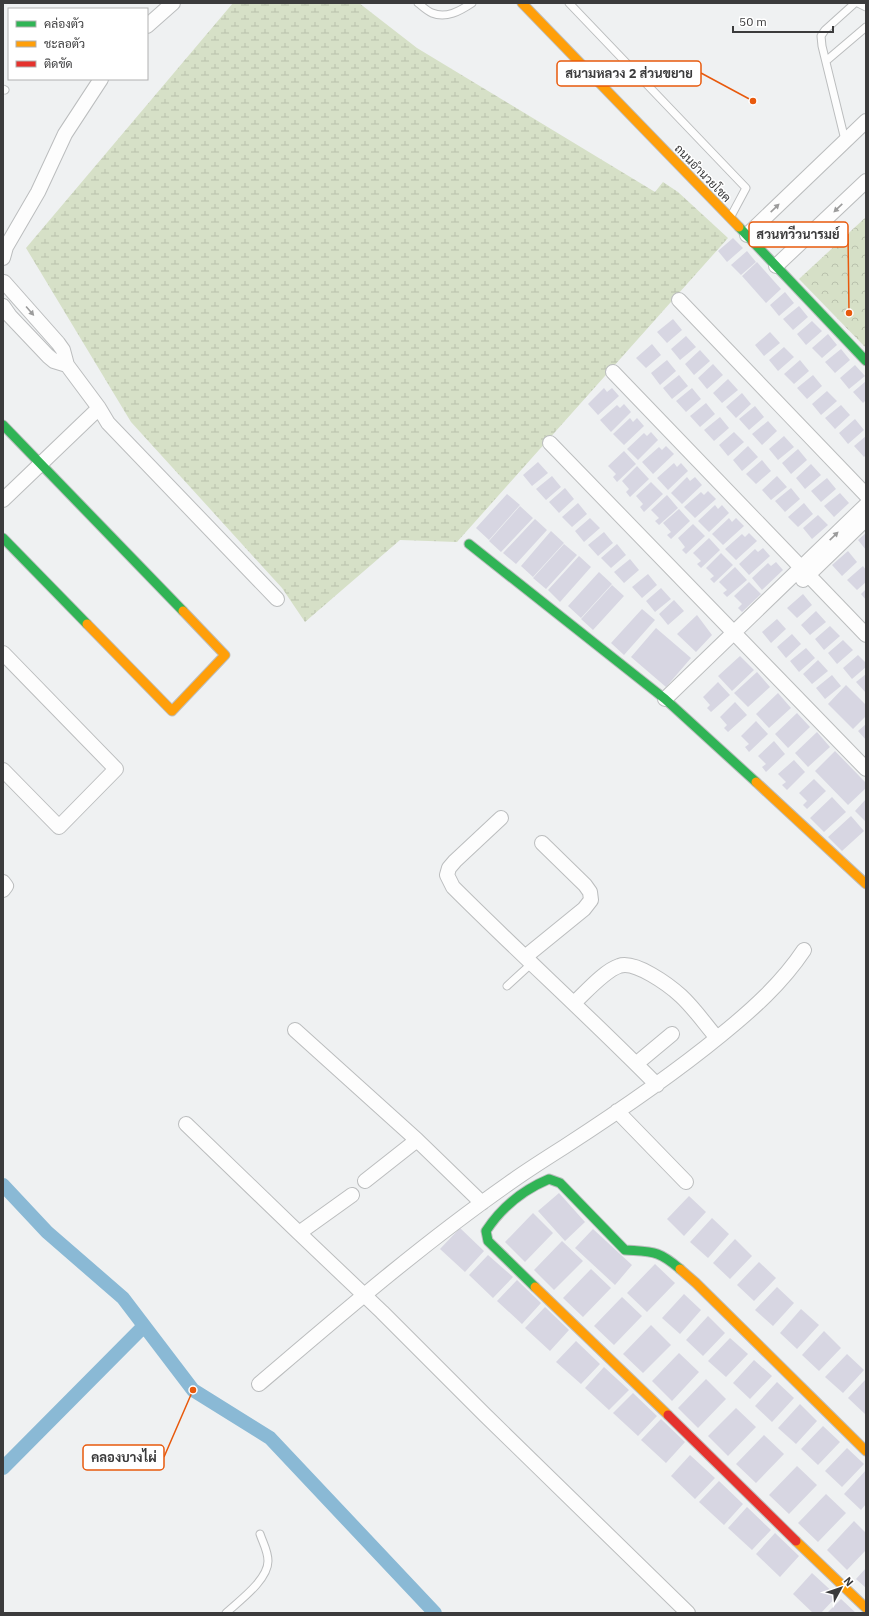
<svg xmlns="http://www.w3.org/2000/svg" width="869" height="1616" font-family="'IBM Plex Sans',Sarabun,sans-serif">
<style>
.forest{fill:url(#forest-crowns)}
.wetland{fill:url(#wetland-marsh)}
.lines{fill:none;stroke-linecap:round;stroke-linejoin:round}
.canal{stroke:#8ab9d5;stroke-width:14}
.building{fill:#d7d6e2}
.lane-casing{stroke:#bbbdbe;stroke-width:9}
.street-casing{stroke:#bbbdbe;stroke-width:16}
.fast-casing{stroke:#bbbdbe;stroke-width:11}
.slow-casing{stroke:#bbbdbe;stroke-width:11}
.jam-casing{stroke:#bbbdbe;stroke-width:11}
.lane{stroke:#fdfdfd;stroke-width:7}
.street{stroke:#fdfdfd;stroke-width:14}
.fast{stroke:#30b455;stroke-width:9}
.slow{stroke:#ff9f0a;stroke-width:9}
.jam{stroke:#e5322d;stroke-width:9}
.oneway{fill:#9c9c9c}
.labels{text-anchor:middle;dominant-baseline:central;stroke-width:3;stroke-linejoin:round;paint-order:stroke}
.street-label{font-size:12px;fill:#3b3b3c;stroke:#fff}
.leader{fill:none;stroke:#e8590c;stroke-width:1.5}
.callout-dot{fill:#e8590c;stroke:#fff;stroke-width:1.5}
.callout{fill:#fff;stroke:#e8590c;stroke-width:1.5}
.callout-label{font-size:13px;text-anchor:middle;font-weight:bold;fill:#3b3b3c}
</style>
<defs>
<pattern id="forest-crowns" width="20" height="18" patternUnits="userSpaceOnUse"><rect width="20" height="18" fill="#d6e0c7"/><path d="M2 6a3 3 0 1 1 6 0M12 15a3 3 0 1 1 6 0" fill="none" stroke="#b9c1ac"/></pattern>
<pattern id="wetland-marsh" width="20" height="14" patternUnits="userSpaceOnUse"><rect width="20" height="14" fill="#d6e0c7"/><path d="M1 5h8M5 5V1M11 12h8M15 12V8" fill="none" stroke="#b9c1ac"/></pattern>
</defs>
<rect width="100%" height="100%" fill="#eff1f2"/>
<path class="forest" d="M 866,217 L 866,348 L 799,279 Z"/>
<path class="wetland" d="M 233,3 L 359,3 L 417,48 L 655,192 L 663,182 L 678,192 L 728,238 L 457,542 L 400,540 L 305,622 L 282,588 L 131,422 L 26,248 Z"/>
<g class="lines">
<path class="canal" d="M 3,1185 L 47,1232 L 123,1298 L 193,1390 L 270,1438 L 435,1613
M 3,1468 L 144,1326"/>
</g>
<path class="building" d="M 733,238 L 743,248 L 727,262 L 718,251 Z
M 747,251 L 756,262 L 741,275 L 731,265 Z
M 757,262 L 781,289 L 766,303 L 742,276 Z
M 785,292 L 794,303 L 779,316 L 770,305 Z
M 799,306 L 808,317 L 793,330 L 783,319 Z
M 673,319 L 682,330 L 667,343 L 657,332 Z
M 812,321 L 822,331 L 806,345 L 797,334 Z
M 770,332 L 780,343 L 764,356 L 755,345 Z
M 828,334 L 837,345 L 822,358 L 812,348 Z
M 686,336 L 696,347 L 680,360 L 671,349 Z
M 652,344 L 661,355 L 646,368 L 636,358 Z
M 784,347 L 794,357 L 778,371 L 769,360 Z
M 841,349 L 850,360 L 835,373 L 825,362 Z
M 700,350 L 710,361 L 694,375 L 685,364 Z
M 667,360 L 676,371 L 660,385 L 651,373 Z
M 800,360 L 809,371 L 794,384 L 784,374 Z
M 713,364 L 723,375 L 707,389 L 698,378 Z
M 855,365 L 865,376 L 849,389 L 840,378 Z
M 679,375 L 688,386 L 672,399 L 663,388 Z
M 813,375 L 822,386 L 807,399 L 797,388 Z
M 728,379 L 738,390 L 722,403 L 713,393 Z
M 866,381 L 866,400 L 863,403 L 853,392 Z
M 604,388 L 607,392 L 612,388 L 619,396 L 598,415 L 588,404 Z
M 692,388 L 701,399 L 686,412 L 676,401 Z
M 827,391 L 837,401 L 821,415 L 812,404 Z
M 742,393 L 751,404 L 736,418 L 726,407 Z
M 706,403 L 715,414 L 700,427 L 690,416 Z
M 624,404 L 631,412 L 611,432 L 600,420 L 617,405 L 620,408 Z
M 841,405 L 850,415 L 835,429 L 825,418 Z
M 755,406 L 764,417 L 749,430 L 739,419 Z
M 720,417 L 729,428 L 714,441 L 704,430 Z
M 630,418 L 633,422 L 637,418 L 644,426 L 624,445 L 613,434 Z
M 855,419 L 864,430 L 848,444 L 839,433 Z
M 768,421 L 777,431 L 762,445 L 752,434 Z
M 651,432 L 658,440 L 638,460 L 627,449 L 644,433 L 647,436 Z
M 734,432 L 744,442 L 728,456 L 719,445 Z
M 784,436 L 794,447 L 778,460 L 769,449 Z
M 866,436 L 866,455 L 864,457 L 854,446 Z
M 666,446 L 674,454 L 653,474 L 642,462 L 659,447 L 662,450 Z
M 748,446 L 758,457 L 742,471 L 733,460 Z
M 798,449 L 807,460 L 791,474 L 782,463 Z
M 624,451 L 636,464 L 617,482 L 613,477 L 616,474 L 608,466 Z
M 762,460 L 771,471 L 756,484 L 746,474 Z
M 538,462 L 548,473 L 532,486 L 523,475 Z
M 674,463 L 677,467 L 681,463 L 688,471 L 668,490 L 657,478 Z
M 811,464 L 821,475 L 805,489 L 796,478 Z
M 637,466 L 649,479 L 630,497 L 626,492 L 629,489 L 622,481 Z
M 552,476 L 561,487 L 546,500 L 536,489 Z
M 777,476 L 787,487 L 771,500 L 762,490 Z
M 687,477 L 690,481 L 695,477 L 702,485 L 682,504 L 671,493 Z
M 827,478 L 836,489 L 821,502 L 811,491 Z
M 651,482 L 663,494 L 644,512 L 640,507 L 643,504 L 636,496 Z
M 565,488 L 574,499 L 559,513 L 549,502 Z
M 791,488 L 800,499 L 785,512 L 775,501 Z
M 708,491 L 716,499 L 695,518 L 684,507 L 701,492 L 704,495 Z
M 840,493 L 849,503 L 834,517 L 824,506 Z
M 507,494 L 520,505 L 489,540 L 476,528 Z
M 667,495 L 678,508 L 659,525 L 655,521 L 659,518 L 651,510 Z
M 578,503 L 587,514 L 572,527 L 562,517 Z
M 804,503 L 813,514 L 798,527 L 788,517 Z
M 715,505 L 718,509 L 722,505 L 729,513 L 709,532 L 698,521 Z
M 520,506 L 533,518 L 501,552 L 489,541 Z
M 679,509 L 690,521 L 671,539 L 667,535 L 671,532 L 663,523 Z
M 818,515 L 828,525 L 812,539 L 803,528 Z
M 590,518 L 600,528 L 584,542 L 575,531 Z
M 729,518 L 732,522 L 736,518 L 744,526 L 723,545 L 712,534 Z
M 535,519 L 547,530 L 516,564 L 503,553 Z
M 693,524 L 705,536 L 686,554 L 682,550 L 685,547 L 678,538 Z
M 551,531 L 564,543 L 533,577 L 521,566 Z
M 604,532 L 613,543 L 598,556 L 588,545 Z
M 749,533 L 757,541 L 736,560 L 725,549 L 742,534 L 745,537 Z
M 866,533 L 866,550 L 858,540 Z
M 709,538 L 720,550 L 701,568 L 697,564 L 701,561 L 693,553 Z
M 564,544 L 577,555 L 546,589 L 533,578 Z
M 617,544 L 626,555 L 611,568 L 601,558 Z
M 763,548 L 770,556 L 749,575 L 739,564 L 755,549 L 758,552 Z
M 848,551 L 857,562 L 842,576 L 832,565 Z
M 721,553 L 733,565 L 714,583 L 710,579 L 714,576 L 706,568 Z
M 579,556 L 591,567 L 560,602 L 548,590 Z
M 630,559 L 639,570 L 624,583 L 614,572 Z
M 776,562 L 783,570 L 762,590 L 752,578 L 768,563 L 771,566 Z
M 863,566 L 866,570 L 866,582 L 857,590 L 847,580 Z
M 735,567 L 747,580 L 727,597 L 723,593 L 727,590 L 719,582 Z
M 599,572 L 612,584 L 581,618 L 568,606 Z
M 648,574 L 657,585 L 642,598 L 632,587 Z
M 749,582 L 761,594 L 742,612 L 738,608 L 742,604 L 734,596 Z
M 612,585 L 624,596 L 593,630 L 581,619 Z
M 661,588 L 671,599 L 655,612 L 646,601 Z
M 866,589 L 866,600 L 861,594 Z
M 803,594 L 812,605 L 797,618 L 787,608 Z
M 674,600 L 684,611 L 668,625 L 659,614 Z
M 642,609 L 655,620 L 624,655 L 611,643 Z
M 816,611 L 826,622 L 810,635 L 801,625 Z
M 697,615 L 712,635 L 696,652 L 677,634 Z
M 777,619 L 786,629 L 771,643 L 762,632 Z
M 830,626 L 840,636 L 824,650 L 815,639 Z
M 656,628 L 691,658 L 666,687 L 631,657 Z
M 792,634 L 801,644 L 786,658 L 777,647 Z
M 843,640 L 853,650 L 837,664 L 828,653 Z
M 806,648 L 815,658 L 799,672 L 790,661 Z
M 858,655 L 866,663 L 866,667 L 852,679 L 843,668 Z
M 740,656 L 754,670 L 732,691 L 718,676 Z
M 818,660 L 828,671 L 812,684 L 803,674 Z
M 757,672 L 770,687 L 748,707 L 734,693 Z
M 866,674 L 866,693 L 856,682 Z
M 832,675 L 841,686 L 825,699 L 816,688 Z
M 718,682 L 730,695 L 711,712 L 707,708 L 710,705 L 703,697 Z
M 846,685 L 866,705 L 866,716 L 853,729 L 828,704 Z
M 778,693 L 791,708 L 769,728 L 756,714 Z
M 735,702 L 747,715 L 728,732 L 724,728 L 727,725 L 720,717 Z
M 797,713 L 810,727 L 788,748 L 775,734 Z
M 756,721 L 768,734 L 749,752 L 745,747 L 749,744 L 741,736 Z
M 866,724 L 866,740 L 858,731 Z
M 817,732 L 830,747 L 808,767 L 795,753 Z
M 774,741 L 785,754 L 766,772 L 762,767 L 766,764 L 758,756 Z
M 835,751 L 866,783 L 866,788 L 848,805 L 815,771 Z
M 794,760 L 805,772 L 787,790 L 782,785 L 786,782 L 778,774 Z
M 814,779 L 826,791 L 807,809 L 803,805 L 807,801 L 799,793 Z
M 832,797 L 846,812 L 824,832 L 810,818 Z
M 866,799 L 866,822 L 855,811 Z
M 851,816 L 864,831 L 842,851 L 828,837 Z
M 559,1193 L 585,1222 L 565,1241 L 538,1211 Z
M 689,1196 L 706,1212 L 684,1236 L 667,1219 Z
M 533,1213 L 553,1233 L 525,1262 L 505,1242 Z
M 712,1218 L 729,1234 L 708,1258 L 690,1242 Z
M 460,1228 L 484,1251 L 465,1272 L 440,1249 Z
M 593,1229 L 632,1265 L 615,1285 L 575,1248 Z
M 735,1239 L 752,1256 L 730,1279 L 713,1263 Z
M 562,1241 L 583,1261 L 554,1290 L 534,1270 Z
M 488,1255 L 513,1277 L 493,1298 L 469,1275 Z
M 759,1262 L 776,1278 L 754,1301 L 737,1285 Z
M 655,1264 L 675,1283 L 647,1312 L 627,1293 Z
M 591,1269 L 611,1288 L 583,1317 L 563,1298 Z
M 517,1280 L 541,1303 L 522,1324 L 497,1301 Z
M 777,1287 L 794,1303 L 773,1326 L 755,1310 Z
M 684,1294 L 701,1310 L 680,1334 L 662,1318 Z
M 622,1297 L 642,1316 L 614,1345 L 594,1326 Z
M 545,1307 L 569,1330 L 550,1351 L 525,1328 Z
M 801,1309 L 819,1325 L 797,1349 L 780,1333 Z
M 708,1316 L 725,1333 L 703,1356 L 686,1340 Z
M 651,1325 L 671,1345 L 643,1373 L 623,1354 Z
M 824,1331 L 841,1348 L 819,1371 L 802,1355 Z
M 730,1338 L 748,1354 L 726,1377 L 708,1361 Z
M 576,1341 L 600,1364 L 581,1384 L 556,1362 Z
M 679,1353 L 699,1372 L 672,1401 L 652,1381 Z
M 847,1354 L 864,1370 L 843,1393 L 825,1377 Z
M 754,1360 L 772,1376 L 750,1399 L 733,1383 Z
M 604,1367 L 629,1390 L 609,1410 L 585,1388 Z
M 706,1379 L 726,1399 L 698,1428 L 678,1408 Z
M 866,1379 L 866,1414 L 865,1414 L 848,1398 Z
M 777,1382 L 794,1398 L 772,1422 L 755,1406 Z
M 633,1393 L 657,1416 L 638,1436 L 613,1413 Z
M 800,1404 L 817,1421 L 796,1444 L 778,1428 Z
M 736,1408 L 756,1427 L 728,1456 L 708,1436 Z
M 661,1419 L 685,1442 L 666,1463 L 641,1440 Z
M 823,1426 L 840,1442 L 818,1465 L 801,1449 Z
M 764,1435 L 784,1454 L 756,1483 L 736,1464 Z
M 847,1448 L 864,1464 L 842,1487 L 825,1471 Z
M 690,1455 L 715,1478 L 695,1499 L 671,1476 Z
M 797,1466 L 817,1485 L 789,1514 L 769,1495 Z
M 866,1470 L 866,1504 L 861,1510 L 844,1494 Z
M 719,1481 L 743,1504 L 724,1525 L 699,1502 Z
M 826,1494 L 846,1513 L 818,1542 L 798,1523 Z
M 747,1507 L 771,1530 L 752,1550 L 728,1528 Z
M 854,1521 L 866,1533 L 866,1550 L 847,1570 L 827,1550 Z
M 775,1533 L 799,1556 L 780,1577 L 756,1554 Z
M 866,1568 L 866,1588 L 856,1579 Z
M 812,1573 L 837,1596 L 821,1613 L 813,1613 L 793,1594 Z
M 841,1599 L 856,1613 L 827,1613 Z"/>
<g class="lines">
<g class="lane-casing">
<path id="lane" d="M 418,3 C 422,6 427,11 432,13 C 446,19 460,11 472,3
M 569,3 L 746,188 L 731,216
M 858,3 L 866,7
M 826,61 L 866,27
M 3,89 L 5,90
M 845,140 L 822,46 L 821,36 L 825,30 L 855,3
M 507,986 L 531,964
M 226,1613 C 239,1601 268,1580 268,1561 C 268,1551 263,1543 260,1534"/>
</g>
<g class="street-casing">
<path id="street" d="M 147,26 L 173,3
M 747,235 L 866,121
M 3,258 L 6,247 L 38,192 L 65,134 L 101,79
M 776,266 L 866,181
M 679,300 L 866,495
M 3,306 L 10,316 L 48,356 L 54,361 L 67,365 L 63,350 L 58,343 L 4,282
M 613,372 L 866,635
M 99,408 L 108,423 L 277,599
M 550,443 L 866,769
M 3,500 L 99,408 L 67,365
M 803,580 L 866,519
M 3,653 L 116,769 L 59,827 L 3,770
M 665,699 L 866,505
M 501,818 L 455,861 L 449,868 L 447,875 L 453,887 C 520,954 590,1017 657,1085
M 3,882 L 6,886 L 3,890
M 525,957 L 584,909 L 591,900 L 590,892 L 585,885 L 542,843
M 574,1003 C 586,992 604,971 619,966 C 635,960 669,985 681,996 C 694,1008 705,1024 717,1038
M 295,1030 L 417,1140 L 482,1203
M 636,1064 L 672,1034
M 617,1111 L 686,1182
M 186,1124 L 299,1233
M 365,1181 L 417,1140
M 352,1195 L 299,1233 L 382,1312 L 485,1415 L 688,1613
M 259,1384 C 340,1315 421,1245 508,1184 C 526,1171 545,1159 564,1147 C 618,1112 671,1076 721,1035 C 752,1010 782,983 804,950"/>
</g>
<g class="fast-casing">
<path id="fast" d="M 739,227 L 866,361
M 3,425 L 183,611
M 3,538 L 87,624
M 469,544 L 665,699 L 756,782
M 535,1287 L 488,1241 L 486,1231 C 501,1208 523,1190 549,1179 L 560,1183 L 625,1250 C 653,1252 658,1250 680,1269"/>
</g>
<g class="slow-casing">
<path id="slow" d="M 522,3 L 739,227
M 87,624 L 172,711 L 225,655 L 183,611
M 756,782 L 866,884
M 680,1269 L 696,1283 L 866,1451
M 535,1287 L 668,1415
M 796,1541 L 866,1608"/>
</g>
<g class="jam-casing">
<path id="jam" d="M 668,1415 L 796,1541"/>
</g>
<use href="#lane" class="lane"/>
<use href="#street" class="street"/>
<use href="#fast" class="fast"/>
<use href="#slow" class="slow"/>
<use href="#jam" class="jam"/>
</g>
<defs><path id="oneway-solid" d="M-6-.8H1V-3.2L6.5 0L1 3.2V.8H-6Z"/></defs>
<g class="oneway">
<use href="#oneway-solid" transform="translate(775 208) rotate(-44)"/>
<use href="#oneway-solid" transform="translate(838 208) rotate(136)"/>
<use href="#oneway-solid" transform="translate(30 311) rotate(49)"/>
<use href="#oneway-solid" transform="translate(834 536) rotate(-44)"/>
</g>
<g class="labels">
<g class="street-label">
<text transform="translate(703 173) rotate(46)">ถนนอำนวยโชค</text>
</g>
</g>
<path class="leader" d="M753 101L701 73M849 313L848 234M193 1390L164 1457"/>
<g class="callout-dot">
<circle cx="753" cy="101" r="4"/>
<circle cx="849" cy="313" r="4"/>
<circle cx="193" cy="1390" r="4"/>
</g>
<g class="callout">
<rect x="557" y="61" width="144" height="25" rx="4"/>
<rect x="749" y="222" width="99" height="25" rx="4"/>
<rect x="83" y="1445" width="81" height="25" rx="4"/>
</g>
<g class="callout-label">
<text x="629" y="78">สนามหลวง 2 ส่วนขยาย</text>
<text x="798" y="239">สวนทวีวนารมย์</text>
<text x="124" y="1462">คลองบางไผ่</text>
</g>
<rect width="869" height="1616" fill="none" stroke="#3b3b3c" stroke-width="8"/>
<rect x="8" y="8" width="140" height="72" fill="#ffffff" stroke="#b1b1b1"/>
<rect x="16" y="21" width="20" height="6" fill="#30b455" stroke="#b1b1b1"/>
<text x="44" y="28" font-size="12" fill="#3b3b3c">คล่องตัว</text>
<rect x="16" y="41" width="20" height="6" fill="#ff9f0a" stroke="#b1b1b1"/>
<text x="44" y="48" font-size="12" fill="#3b3b3c">ชะลอตัว</text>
<rect x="16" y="61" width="20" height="6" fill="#e5322d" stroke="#b1b1b1"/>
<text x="44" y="68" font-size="12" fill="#3b3b3c">ติดขัด</text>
<g transform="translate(841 1588) rotate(50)" stroke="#ffffff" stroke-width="3" paint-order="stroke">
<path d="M0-3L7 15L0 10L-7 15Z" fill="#3b3b3c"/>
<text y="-6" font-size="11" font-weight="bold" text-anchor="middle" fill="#3b3b3c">N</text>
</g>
<path d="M733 26v6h100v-6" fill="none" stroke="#3b3b3c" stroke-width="2"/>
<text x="739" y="26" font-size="12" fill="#3b3b3c" stroke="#ffffff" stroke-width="3" paint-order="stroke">50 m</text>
</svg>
